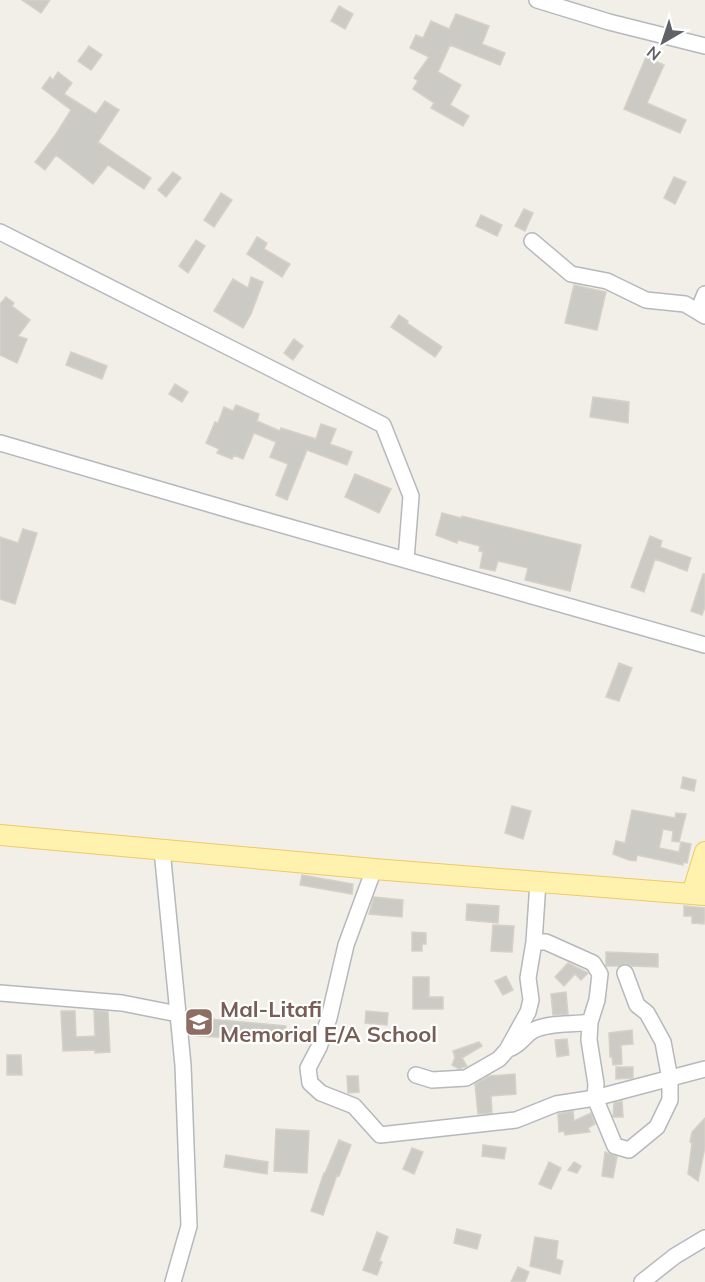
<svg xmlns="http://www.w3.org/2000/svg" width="705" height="1282" font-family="Mulish,sans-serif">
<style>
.building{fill:#cccac5;stroke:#d6d1c6;stroke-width:1.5}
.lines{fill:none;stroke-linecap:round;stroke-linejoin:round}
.minor-casing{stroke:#b5b8bc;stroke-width:18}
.major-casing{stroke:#f2c960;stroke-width:22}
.minor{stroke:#fff;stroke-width:15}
.major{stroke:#fff2af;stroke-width:20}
.labels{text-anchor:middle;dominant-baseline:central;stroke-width:4.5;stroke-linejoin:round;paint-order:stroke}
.education-label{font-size:22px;font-weight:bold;fill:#785e54;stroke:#fff;text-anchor:start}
</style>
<rect width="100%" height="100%" fill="#f1efe8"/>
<path class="building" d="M 22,0 L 50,0 L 41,13 Z
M 339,6 L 353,14 L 345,29 L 331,21 Z
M 456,14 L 489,26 L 482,44 L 505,53 L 500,65 L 450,45 L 438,72 L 461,85 L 450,105 L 469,116 L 463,126 L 431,108 L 434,103 L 413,89 L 418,81 L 414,78 L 429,57 L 410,48 L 416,35 L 423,38 L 431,21 L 449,29 Z
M 89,46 L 102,55 L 91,70 L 78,61 Z
M 646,57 L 664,65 L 647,103 L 686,120 L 680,133 L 624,109 Z
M 58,72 L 72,83 L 64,94 L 96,114 L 105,101 L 119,110 L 98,142 L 151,178 L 144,189 L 108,165 L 93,184 L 56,155 L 45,170 L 35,162 L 56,134 L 71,110 L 42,88 L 50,77 L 53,80 Z
M 173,172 L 181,178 L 166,197 L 158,190 Z
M 674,177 L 686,182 L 675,204 L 664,198 Z
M 221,193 L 232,200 L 214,227 L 204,220 Z
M 524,209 L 533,213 L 525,231 L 515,226 Z
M 481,215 L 502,225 L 497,236 L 476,226 Z
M 257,237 L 267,243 L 264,249 L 290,264 L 282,277 L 247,254 Z
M 196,240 L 205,246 L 188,273 L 179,266 Z
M 251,277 L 263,282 L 251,314 L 243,328 L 214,311 L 233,279 L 248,288 Z
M 574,285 L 606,292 L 597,330 L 565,323 Z
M 6,297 L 14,303 L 12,306 L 30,320 L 18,336 L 27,339 L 17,363 L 0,355 L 0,304 Z
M 399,315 L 408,321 L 407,323 L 442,347 L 435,357 L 391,327 Z
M 294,339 L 303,346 L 293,360 L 284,353 Z
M 71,352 L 107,366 L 102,379 L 66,365 Z
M 175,384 L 188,392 L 182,402 L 169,394 Z
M 593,397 L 629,402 L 628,423 L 590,417 Z
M 236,405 L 259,414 L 257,421 L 280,431 L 281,428 L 316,439 L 321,424 L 336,429 L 330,444 L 352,452 L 347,465 L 307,450 L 287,500 L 276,495 L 288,464 L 270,457 L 276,442 L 254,433 L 243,459 L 234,455 L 232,459 L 217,453 L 219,449 L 206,443 L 215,422 L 218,423 L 224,407 L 233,411 Z
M 355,474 L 391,489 L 379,513 L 345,497 Z
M 442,513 L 461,518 L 462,516 L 581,545 L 570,591 L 525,580 L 528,568 L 498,561 L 495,571 L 480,568 L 483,552 L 479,551 L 480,546 L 458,540 L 457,543 L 436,535 Z
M 23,529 L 37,533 L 15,604 L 0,599 L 0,537 L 18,543 Z
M 650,536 L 662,541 L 660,547 L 691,558 L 687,571 L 655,559 L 644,592 L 631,587 Z
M 703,574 L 705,574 L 705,607 L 702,615 L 691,611 Z
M 619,663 L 632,668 L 619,701 L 606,697 Z
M 683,777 L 696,780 L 694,791 L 681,788 Z
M 512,806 L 531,811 L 523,839 L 505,833 Z
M 632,810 L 675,818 L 676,813 L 686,814 L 679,842 L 672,841 L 673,831 L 663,829 L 659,848 L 679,852 L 681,842 L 691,844 L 687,863 L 683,862 L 683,865 L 637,855 L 636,861 L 629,860 L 613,854 L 616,841 L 625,843 Z
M 302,875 L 353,884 L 352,894 L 300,885 Z
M 374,897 L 403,900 L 402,917 L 369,914 Z
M 467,904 L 499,906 L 498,923 L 466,920 Z
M 684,906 L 705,908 L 704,924 L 692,923 L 692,916 L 684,916 Z
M 493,925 L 514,926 L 512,952 L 491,951 Z
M 412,932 L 426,933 L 426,944 L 422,944 L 422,951 L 412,951 Z
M 606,952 L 658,954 L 658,967 L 632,966 L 626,963 L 619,966 L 606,966 Z
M 568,963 L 588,973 L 581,980 L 575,974 L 564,986 L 555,977 Z
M 506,976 L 513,990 L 503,995 L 495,981 Z
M 413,977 L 429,977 L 429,997 L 443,997 L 443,1009 L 413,1009 Z
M 566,992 L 568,1014 L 553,1015 L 551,994 Z
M 94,1010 L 108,1012 L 110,1052 L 95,1053 L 95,1050 L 63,1051 L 61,1011 L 75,1011 L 76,1037 L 95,1036 Z
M 366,1011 L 388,1013 L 387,1025 L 365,1023 Z
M 199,1018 L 286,1026 L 285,1041 L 197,1036 Z
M 632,1030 L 633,1044 L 621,1045 L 622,1064 L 613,1065 L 612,1057 L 610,1057 L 609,1033 Z
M 567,1039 L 569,1055 L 557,1057 L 555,1040 Z
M 479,1042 L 482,1046 L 462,1058 L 467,1066 L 459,1069 L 452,1065 L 455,1058 L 453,1051 Z
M 7,1055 L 21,1055 L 22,1075 L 7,1075 Z
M 616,1067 L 633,1067 L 633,1078 L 616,1079 Z
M 515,1074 L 516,1094 L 491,1096 L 492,1113 L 478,1114 L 475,1084 L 489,1076 Z
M 347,1076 L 358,1076 L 359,1092 L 348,1093 Z
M 622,1101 L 623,1117 L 613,1117 L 614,1103 Z
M 573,1111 L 574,1121 L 591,1113 L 595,1124 L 588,1128 L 590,1132 L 565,1135 L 564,1131 L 559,1132 L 558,1114 Z
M 705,1118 L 705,1147 L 698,1181 L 688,1174 L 692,1143 L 690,1142 L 692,1132 Z
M 276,1129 L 309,1131 L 307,1173 L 274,1171 Z
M 339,1140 L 351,1145 L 339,1176 L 337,1175 L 323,1215 L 311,1211 L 324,1173 L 325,1173 Z
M 483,1145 L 506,1148 L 504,1159 L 482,1156 Z
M 412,1148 L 423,1152 L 414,1174 L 403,1169 Z
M 605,1152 L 617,1157 L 613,1178 L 602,1176 Z
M 226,1155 L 268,1162 L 267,1174 L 224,1167 Z
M 549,1162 L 561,1168 L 551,1189 L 539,1184 Z
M 574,1162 L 581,1166 L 577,1173 L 568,1170 Z
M 457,1229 L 481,1235 L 477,1249 L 454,1243 Z
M 377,1232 L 388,1237 L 379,1261 L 382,1262 L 377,1275 L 363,1270 Z
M 535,1237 L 558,1241 L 556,1259 L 563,1261 L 560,1274 L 530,1266 Z
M 518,1267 L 529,1272 L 525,1282 L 511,1282 Z"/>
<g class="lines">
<g class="minor-casing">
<path id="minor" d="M 537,0 L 609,22 L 705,46
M 0,232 L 383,425 L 411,496 L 406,560
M 532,241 L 571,274 L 607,281 L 646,300 L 685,304 L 705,316
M 698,311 L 705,294
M 0,443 L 247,515 L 705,645
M 162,850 L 183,1065 L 189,1226 L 173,1282
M 374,869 L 346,945 L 329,1018 L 319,1047 L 308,1068 L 310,1083 L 321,1093 L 354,1106 L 380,1135 L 516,1120 L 556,1104 L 595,1098 L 705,1069
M 538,882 L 534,942 L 546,942 L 593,963 L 600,974 L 597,1000 L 590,1022 L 589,1040 L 596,1084 L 595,1098 L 615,1146 L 629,1150 L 657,1127 L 670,1100 L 670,1079 L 663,1042 L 647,1013 L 637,1005 L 625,973
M 0,993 L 122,1003 L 178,1014
M 508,1049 C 520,1046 524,1035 534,1030 C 550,1022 573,1025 590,1022
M 416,1075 L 432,1080 L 466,1078 L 499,1059 L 507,1050 L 528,1012 L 531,1000 L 528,978 L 534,942
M 642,1282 L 675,1256 L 705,1238"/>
</g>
<g class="major-casing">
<path id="major" d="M 0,835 L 374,869 L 705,895
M 692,894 L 705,852"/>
</g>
<use href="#minor" class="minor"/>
<use href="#major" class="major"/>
</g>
<defs>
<g id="school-square" transform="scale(1.5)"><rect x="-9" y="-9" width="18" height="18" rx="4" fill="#8d6e63" stroke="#fff"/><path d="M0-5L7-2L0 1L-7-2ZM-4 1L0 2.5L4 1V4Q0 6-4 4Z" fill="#fff"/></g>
</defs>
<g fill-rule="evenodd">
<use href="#school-square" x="199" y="1022"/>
</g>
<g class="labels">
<g class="education-label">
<text x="220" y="1009">Mal-Litafi<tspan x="220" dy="25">Memorial E/A School</tspan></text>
</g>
</g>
<g transform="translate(663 42) rotate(219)" stroke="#ffffff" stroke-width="4.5" paint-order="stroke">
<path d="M0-4.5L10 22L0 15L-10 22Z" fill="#5f6368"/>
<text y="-9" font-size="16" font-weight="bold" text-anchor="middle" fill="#5f6368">N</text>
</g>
</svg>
